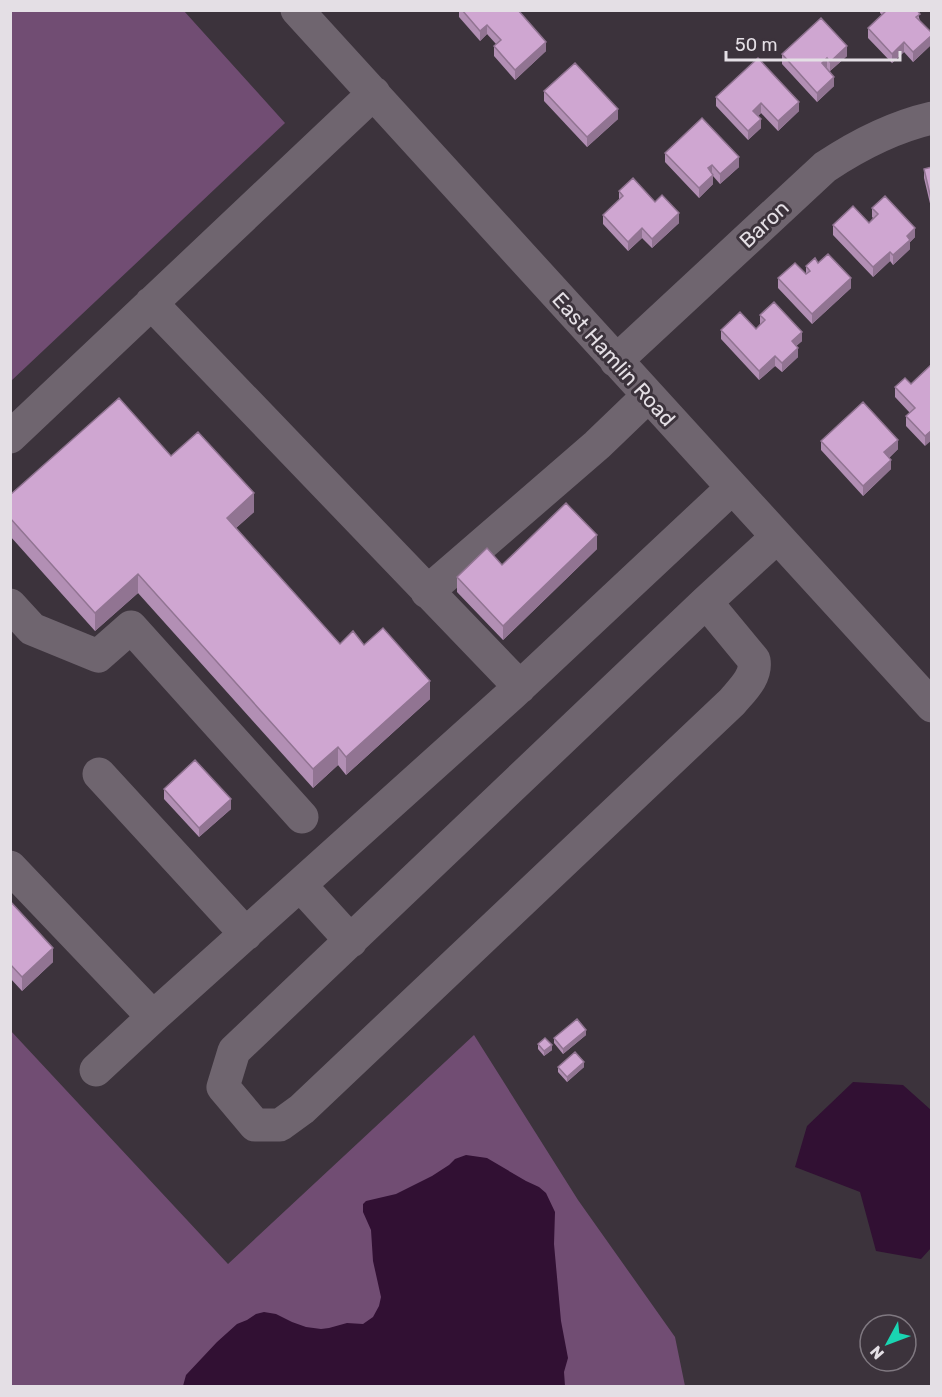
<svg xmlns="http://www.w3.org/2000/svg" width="942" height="1397" font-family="Rubik,sans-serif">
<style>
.green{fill:#714d73}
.water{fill:#311033}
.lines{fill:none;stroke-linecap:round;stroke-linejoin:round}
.minor{stroke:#6f656f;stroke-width:33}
.wall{fill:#b28fb4}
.shaded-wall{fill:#917492}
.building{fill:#cfa6d1;stroke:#917492;stroke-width:1.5}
.labels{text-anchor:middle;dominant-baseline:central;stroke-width:6;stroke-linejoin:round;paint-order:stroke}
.street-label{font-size:21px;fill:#e4dfe5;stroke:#3c333c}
</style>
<rect width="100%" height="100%" fill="#3c333c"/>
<path class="green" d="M 11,10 L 184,11 L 285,123 L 11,381 Z
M 10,1030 L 228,1264 L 474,1035 L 578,1200 L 675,1337 L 685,1386 L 11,1386 Z"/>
<path class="water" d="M 853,1082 L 903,1085 L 931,1110 L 931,1248 L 921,1259 L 876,1251 L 860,1192 L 795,1167 L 807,1126 Z
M 466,1155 L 487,1158 L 526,1181 L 539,1187 L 546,1193 L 555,1212 L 554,1244 L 561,1321 L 568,1358 L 564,1372 L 565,1386 L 183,1386 L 186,1375 L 217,1342 L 237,1324 L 247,1320 L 256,1314 L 264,1312 L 276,1314 L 292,1322 L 306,1327 L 321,1329 L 329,1328 L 347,1323 L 363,1324 L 373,1317 L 379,1306 L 381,1297 L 373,1261 L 371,1230 L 363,1212 L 363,1204 L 366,1201 L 396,1194 L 432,1176 L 449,1165 L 455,1159 Z"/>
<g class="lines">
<path class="minor" d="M 297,10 L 932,706
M 151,303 L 520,687
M 616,361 L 825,167 C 858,145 893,127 932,118
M 10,437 L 374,93
M 427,592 L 597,445 L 648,396
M 706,602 L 754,660 C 757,677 742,690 732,702 L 302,1109 L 280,1125 L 255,1125 L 223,1087 L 234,1051 L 706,602 L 777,537
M 10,605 L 32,629 L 98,656 L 131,627 L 302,817
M 99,774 L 246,934
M 10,867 L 153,1017
M 300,885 L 351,941
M 96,1070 L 153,1017 L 512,694 L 732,488"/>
</g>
<path class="wall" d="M 459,10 L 518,10 L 546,51 L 515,80 L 494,56 L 494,46 L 496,44 L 487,34 L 480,41 L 459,17 Z
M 880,10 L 917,10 L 920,21 L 932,33 L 932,44 L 913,62 L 904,52 L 892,63 L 868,38 L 868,28 L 882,15 L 880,13 Z
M 782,54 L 847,56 L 830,71 L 834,86 L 817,102 L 782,64 Z
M 758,58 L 799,111 L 778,131 L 761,113 L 758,116 L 761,128 L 748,140 L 716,106 L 716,97 Z
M 544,91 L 618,119 L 587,147 L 544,101 Z
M 665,153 L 739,167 L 720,184 L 713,176 L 713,184 L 699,198 L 665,162 Z
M 932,167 L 932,212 L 924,178 L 924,169 Z
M 619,191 L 655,202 L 679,223 L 652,248 L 642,238 L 628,251 L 603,224 L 603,215 L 619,200 Z
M 872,208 L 915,237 L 910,242 L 910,249 L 893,265 L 890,261 L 873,277 L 833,235 L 833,225 L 869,223 L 873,218 L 872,217 Z
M 818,263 L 851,288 L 812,324 L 778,288 L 778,278 L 806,274 L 806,266 Z
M 760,315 L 802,341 L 796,346 L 798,357 L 782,372 L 775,366 L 759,380 L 721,339 L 721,330 L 756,329 L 760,324 Z
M 932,364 L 925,446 L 906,426 L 906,416 L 910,413 L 895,397 L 895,387 L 911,384 Z
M 821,441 L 898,449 L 889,458 L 891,469 L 863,496 L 821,450 Z
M 171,456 L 254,512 L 236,528 L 340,644 L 364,645 L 430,699 L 346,775 L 338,765 L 313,788 L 138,593 L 95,631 L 10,536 L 10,495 Z
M 597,549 L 503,640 L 457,592 L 457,577 L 502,565 Z
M 164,789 L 231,809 L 199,837 L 164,799 Z
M 10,901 L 53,962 L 22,991 L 10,978 Z
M 586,1035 L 563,1054 L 554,1043 L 554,1038 Z
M 538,1044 L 552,1050 L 544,1056 L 538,1049 Z
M 558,1067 L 584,1067 L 567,1082 L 558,1072 Z"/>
<path class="shaded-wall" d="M 487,25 L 487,34 L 480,41 L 480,31 Z
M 932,35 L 932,44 L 913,62 L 913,52 Z
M 546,42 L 546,51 L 515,80 L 515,70 Z
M 904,42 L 904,52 L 892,63 L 892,54 Z
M 847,46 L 847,56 L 830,71 L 830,62 Z
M 827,58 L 827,68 L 822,63 Z
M 834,77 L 834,86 L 817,102 L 817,93 Z
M 799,102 L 799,111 L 778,131 L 778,121 Z
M 761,103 L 761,113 L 753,120 L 753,111 Z
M 618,109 L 618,119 L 587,147 L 587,137 Z
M 761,119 L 761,128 L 748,140 L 748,131 Z
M 739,157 L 739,167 L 720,184 L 720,174 Z
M 712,165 L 712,174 L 708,168 Z
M 713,175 L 713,184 L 699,198 L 699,188 Z
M 679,213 L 679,223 L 652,248 L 652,239 Z
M 642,228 L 642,238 L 628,251 L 628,242 Z
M 915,228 L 915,237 L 910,242 L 910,249 L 893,265 L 893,255 L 907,236 Z
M 890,252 L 890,261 L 873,277 L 873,267 Z
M 851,278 L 851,288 L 812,324 L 812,314 Z
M 802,332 L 802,341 L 792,350 L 792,341 Z
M 798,348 L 798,357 L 782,372 L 782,363 Z
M 775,356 L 775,366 L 759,380 L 759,371 Z
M 932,430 L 932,440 L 925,446 L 925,436 Z
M 898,440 L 898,449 L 884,462 L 884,452 Z
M 891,460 L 891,469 L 863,496 L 863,486 Z
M 254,493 L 254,512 L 227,536 L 227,518 Z
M 597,535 L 597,549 L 503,640 L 503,626 Z
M 138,574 L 138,593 L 95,631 L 95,613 Z
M 430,681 L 430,699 L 346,775 L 346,757 Z
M 338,747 L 338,765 L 313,788 L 313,769 Z
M 231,799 L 231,809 L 199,837 L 199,828 Z
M 53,948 L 53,962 L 22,991 L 22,977 Z
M 586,1030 L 586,1035 L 563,1054 L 563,1049 Z
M 552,1045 L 552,1050 L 544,1056 L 544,1051 Z
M 584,1062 L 584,1067 L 567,1082 L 567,1077 Z"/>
<path class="building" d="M 462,10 L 518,10 L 546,42 L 515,70 L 494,46 L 501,40 L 487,25 L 480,31 Z
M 887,10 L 917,10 L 920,14 L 916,17 L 932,33 L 932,35 L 913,52 L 904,42 L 892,54 L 868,28 Z
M 821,18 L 847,46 L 830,62 L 827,58 L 822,63 L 834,77 L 817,93 L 782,54 Z
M 758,58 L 799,102 L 778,121 L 761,103 L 753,111 L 761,119 L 748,131 L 716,97 Z
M 575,63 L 618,109 L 587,137 L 544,91 Z
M 702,118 L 739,157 L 720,174 L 712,165 L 708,168 L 713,175 L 699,188 L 665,153 Z
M 932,167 L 932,203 L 924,169 Z
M 633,178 L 655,202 L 662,195 L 679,213 L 652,239 L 642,228 L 628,242 L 603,215 L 623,196 L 619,191 Z
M 885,196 L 915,228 L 907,236 L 910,240 L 893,255 L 890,252 L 873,267 L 833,225 L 853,206 L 869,223 L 878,214 L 872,208 Z
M 828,254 L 851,278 L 812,314 L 778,278 L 795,263 L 806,274 L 810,271 L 806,266 L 815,258 L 818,263 Z
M 774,302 L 802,332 L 792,341 L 798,348 L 782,363 L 775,356 L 759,371 L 721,330 L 740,312 L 756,329 L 765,320 L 760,315 Z
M 932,364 L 932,430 L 925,436 L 906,416 L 915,408 L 895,387 L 905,378 L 911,384 Z
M 119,398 L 171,456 L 198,432 L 254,493 L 227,518 L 340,644 L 353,631 L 364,645 L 383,628 L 430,681 L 346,757 L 338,747 L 313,769 L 138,574 L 95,613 L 10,518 L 10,495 Z
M 863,402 L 898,440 L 884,452 L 891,460 L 863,486 L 821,441 Z
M 566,503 L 597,535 L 503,626 L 457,577 L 487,548 L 502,565 Z
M 195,760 L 231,799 L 199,828 L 164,789 Z
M 10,901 L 53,948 L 22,977 L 10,964 Z
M 577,1019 L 586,1030 L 563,1049 L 554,1038 Z
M 545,1038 L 552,1045 L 544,1051 L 538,1044 Z
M 575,1052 L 584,1062 L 567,1077 L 558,1067 Z"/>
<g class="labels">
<g class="street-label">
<text transform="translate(764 224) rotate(-43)">Baron</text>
<text transform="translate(614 359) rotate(48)">East Hamlin Road</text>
</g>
</g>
<rect width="942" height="1397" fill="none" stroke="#e4dfe5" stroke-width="24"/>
<g transform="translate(888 1343) rotate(229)"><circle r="28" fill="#3c333c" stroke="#7f7880" stroke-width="1.5"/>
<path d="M0-4.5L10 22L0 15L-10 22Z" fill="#1ad5b2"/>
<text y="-9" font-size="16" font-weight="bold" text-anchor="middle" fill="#e4dfe5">N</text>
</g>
<path d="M726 51v9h174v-9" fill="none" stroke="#e4dfe5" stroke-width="3"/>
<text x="735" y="51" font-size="18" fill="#e4dfe5" stroke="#3c333c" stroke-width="4.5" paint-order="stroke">50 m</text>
</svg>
